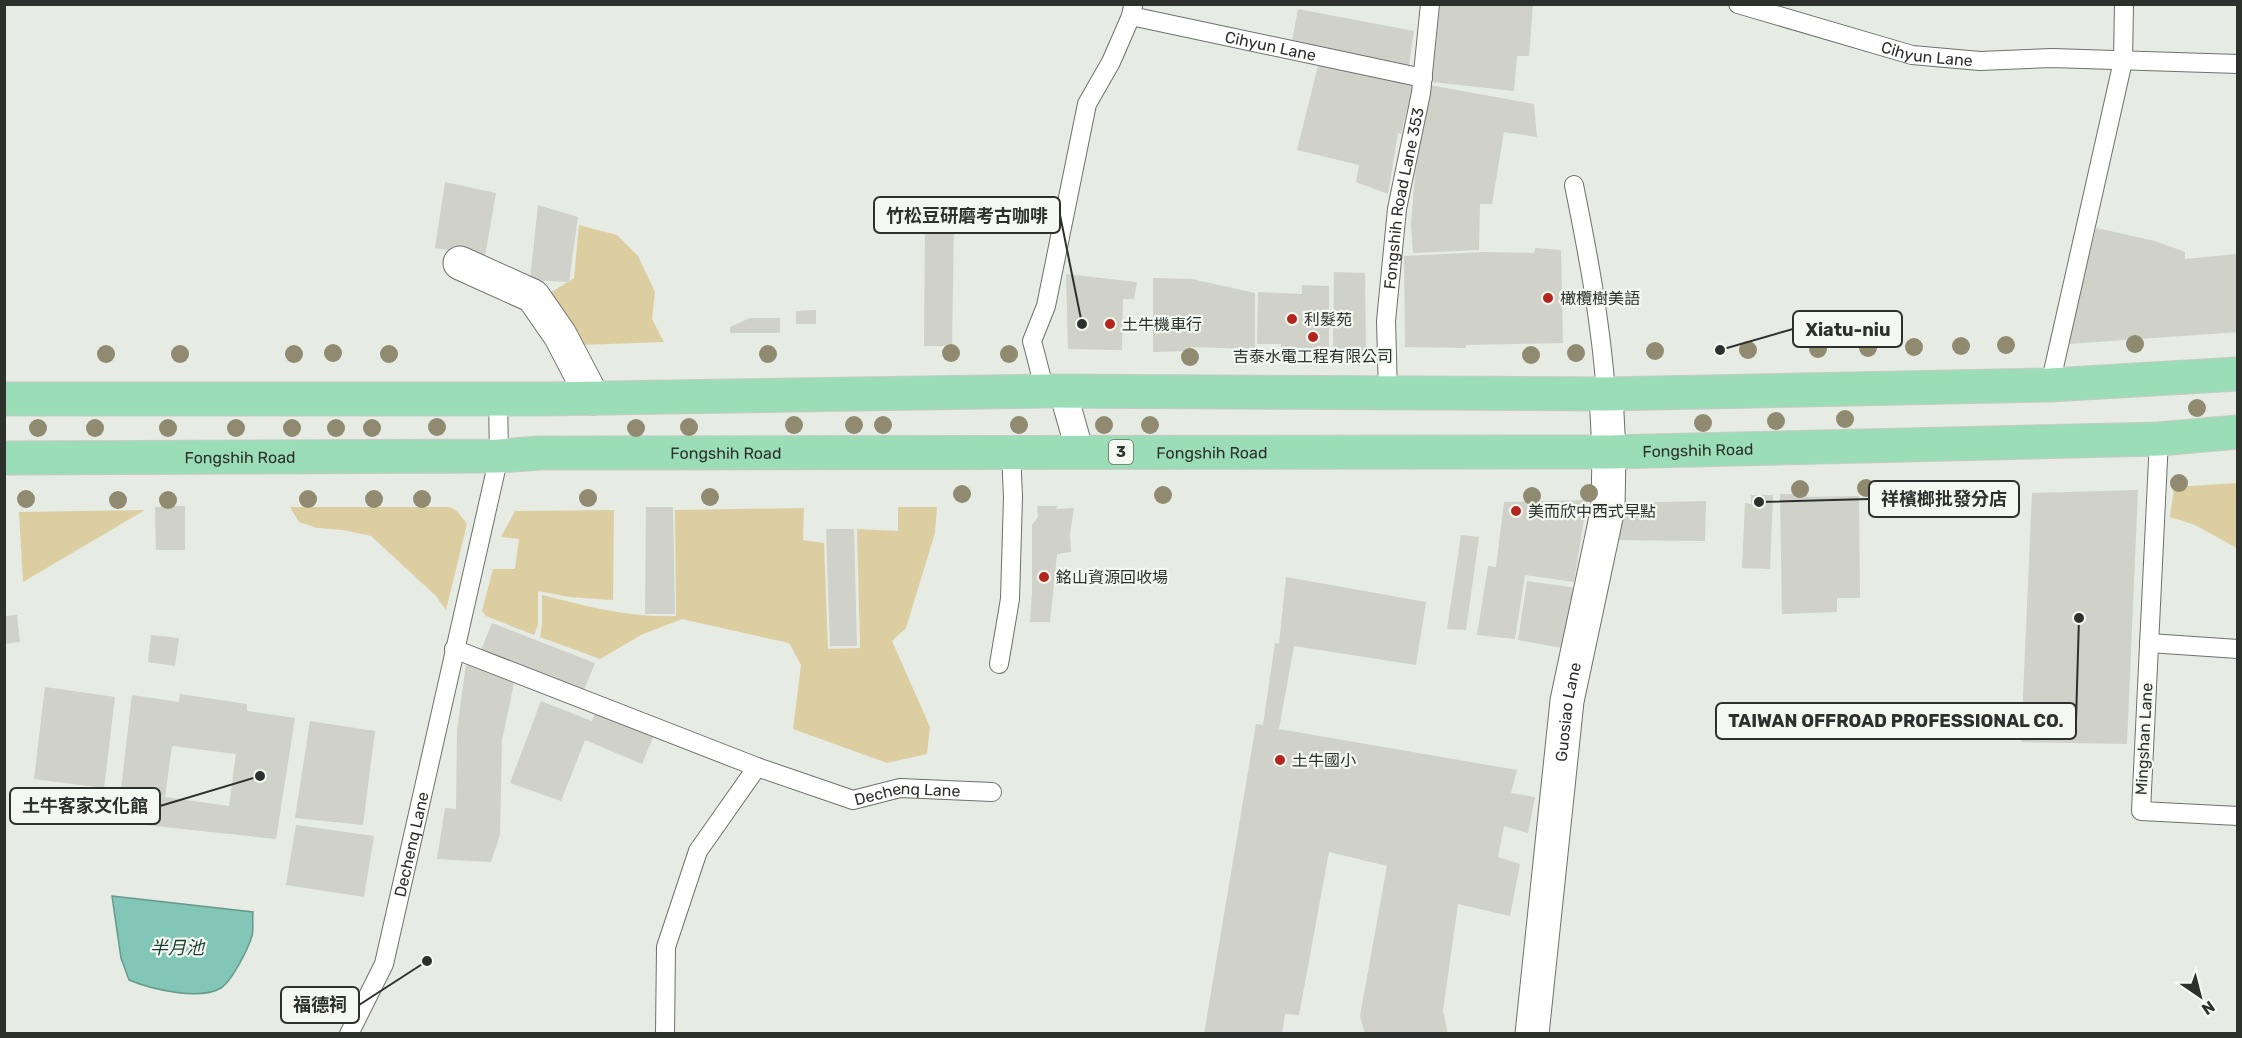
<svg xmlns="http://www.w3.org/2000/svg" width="2242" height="1038" font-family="Rubik,'Noto Sans TC',sans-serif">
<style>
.green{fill:#ddcea2}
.water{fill:#81c6b6;stroke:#68998d;stroke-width:1.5}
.building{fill:#d0d1c9;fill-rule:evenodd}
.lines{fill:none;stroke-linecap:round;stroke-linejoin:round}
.service-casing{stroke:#6d716b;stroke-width:20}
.pedestrian-casing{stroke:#6d716b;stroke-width:29}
.minor-casing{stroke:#6d716b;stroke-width:35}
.primary-casing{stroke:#c9c9c8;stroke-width:35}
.service{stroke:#fff;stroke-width:18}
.pedestrian{stroke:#fff;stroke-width:27}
.minor{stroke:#fff;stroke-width:33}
.primary{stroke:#9addb7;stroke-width:33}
.tree{fill:#908b70}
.poi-dot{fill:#b4251e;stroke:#f3f8f1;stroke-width:2}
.labels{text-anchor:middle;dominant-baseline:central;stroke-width:4.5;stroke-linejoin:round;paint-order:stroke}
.shield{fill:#f3f8f1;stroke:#696c68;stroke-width:1.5}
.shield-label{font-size:15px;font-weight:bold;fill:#2e302d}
.street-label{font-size:16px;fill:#2e302d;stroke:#f3f8f1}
.poi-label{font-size:16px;fill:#2e302d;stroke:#f3f8f1;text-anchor:start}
.water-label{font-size:18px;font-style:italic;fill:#1a3b33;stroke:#f3f8f1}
.leader{fill:none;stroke:#2e302d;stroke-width:2}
.callout-dot{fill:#2e302d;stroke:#f3f8f1;stroke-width:2}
.callout{fill:#f3f8f1;stroke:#2e302d;stroke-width:2}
.callout-label{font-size:18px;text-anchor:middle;font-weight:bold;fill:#2e302d}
</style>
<rect width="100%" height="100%" fill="#e6ebe3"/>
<path class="green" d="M 579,225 L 617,235 L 638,256 L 655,292 L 652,319 L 664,342 L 582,345 L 547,295 L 574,278 Z
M 2237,483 L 2237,548 L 2195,525 L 2170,517 L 2174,487 Z
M 290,507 L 450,507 L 457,511 L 467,524 L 446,610 L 436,596 L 371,536 L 343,530 L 317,528 L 299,522 Z
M 898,507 L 937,507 L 935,533 L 906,628 L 892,641 L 930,727 L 927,754 L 887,763 L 793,729 L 801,665 L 789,643 L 682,619 L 641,635 L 600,659 L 540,637 L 542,624 L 542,595 C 586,606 630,618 676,616 L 675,510 L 804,508 L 803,540 L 824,543 L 828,649 L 860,648 L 857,529 L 898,531 Z
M 145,510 L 23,582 L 19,512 Z
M 614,510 L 613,600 L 569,597 L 538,591 L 538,625 L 534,635 L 486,616 L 482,611 L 493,569 L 515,569 L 519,539 L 501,537 L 515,511 Z"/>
<path class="water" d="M 112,896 L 253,912 C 252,920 254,928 252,936 C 248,949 232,981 221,988 C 199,1001 151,989 129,980 L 121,958 Z"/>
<path class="building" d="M 1440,4 L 1533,4 L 1529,56 L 1517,56 L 1514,91 L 1432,82 Z
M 1298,9 L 1414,31 L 1409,65 L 1292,41 Z
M 1319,62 L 1413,85 L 1401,134 L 1398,133 L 1388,194 L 1356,182 L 1359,165 L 1297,150 Z
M 1429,85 L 1534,104 L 1537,137 L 1504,132 L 1492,204 L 1480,204 L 1479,250 L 1413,253 L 1411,225 L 1415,175 Z
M 445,182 L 496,193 L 485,256 L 435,248 Z
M 538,205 L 578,217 L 569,282 L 530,280 Z
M 925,223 L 954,223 L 952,346 L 924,346 Z
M 2096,228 L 2155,241 L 2185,252 L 2185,259 L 2237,254 L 2238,332 L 2068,344 Z
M 1535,248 L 1561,250 L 1563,343 L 1466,345 L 1466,348 L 1405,347 L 1404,256 L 1485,252 L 1534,253 Z
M 1334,272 L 1365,273 L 1366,352 L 1333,352 Z
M 1066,274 L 1137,282 L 1134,299 L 1123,299 L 1122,350 L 1068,349 Z
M 1153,278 L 1192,279 L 1255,293 L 1255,349 L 1191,347 L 1191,351 L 1153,352 Z
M 1302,285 L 1329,286 L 1329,352 L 1301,352 L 1301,348 L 1281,348 L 1281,344 L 1257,344 L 1258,292 L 1302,294 Z
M 816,310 L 816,324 L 796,324 L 796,311 Z
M 750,318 L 780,318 L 780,333 L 730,333 L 730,327 Z
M 2138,490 L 2127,744 L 2021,742 L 2032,493 Z
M 1780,494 L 1807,494 L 1807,497 L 1859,496 L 1860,598 L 1837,598 L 1837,612 L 1782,614 Z
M 1751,495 L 1773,495 L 1770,569 L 1742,568 L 1745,503 L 1751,504 Z
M 1587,500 L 1574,582 L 1525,575 L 1515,639 L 1477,635 L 1488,566 L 1496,567 L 1504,502 Z
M 1706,501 L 1705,541 L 1617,540 L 1625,503 Z
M 185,506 L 185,550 L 156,550 L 155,507 Z
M 1037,506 L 1057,506 L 1056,509 L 1074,508 L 1070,534 L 1071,552 L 1057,554 L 1050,622 L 1030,622 L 1032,593 L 1032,525 L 1038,517 Z
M 646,507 L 673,507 L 675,614 L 645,614 Z
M 826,529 L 854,529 L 857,646 L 830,646 Z
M 1461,535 L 1479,537 L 1466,630 L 1447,629 Z
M 1286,577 L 1426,602 L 1416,665 L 1294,646 L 1279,729 L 1517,770 L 1511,793 L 1535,797 L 1528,833 L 1504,826 L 1498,857 L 1520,864 L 1510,916 L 1458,904 L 1443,1011 L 1448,1034 L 1365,1034 L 1360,1016 L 1387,866 L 1329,852 L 1299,1015 L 1285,1014 L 1282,1034 L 1204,1034 L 1256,724 L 1263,725 L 1275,643 L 1279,644 Z
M 1527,581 L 1577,588 L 1567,649 L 1518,640 Z
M 17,615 L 20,642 L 4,644 L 4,616 Z
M 492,623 L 595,663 L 584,690 L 481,650 Z
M 151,635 L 179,638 L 175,666 L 148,662 Z
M 466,664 L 514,683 L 502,740 L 500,835 L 491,862 L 437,859 L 445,808 L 456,809 L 457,730 Z
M 45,687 L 115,697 L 104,788 L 34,779 Z
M 180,694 L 247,704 L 247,711 L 295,718 L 276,839 L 117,822 L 132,695 L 179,702 ZM 172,746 L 236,754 L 229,806 L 165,797 Z
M 541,701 L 592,721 L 596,711 L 654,735 L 642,764 L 585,740 L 561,801 L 510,783 Z
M 310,721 L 375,731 L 363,825 L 295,818 Z
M 296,825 L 374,836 L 364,897 L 286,885 Z"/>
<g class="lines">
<g class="service-casing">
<g id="service">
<path id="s1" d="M 1738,4 L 1912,55 L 1980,61 L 2052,58 L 2238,64"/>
<path id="s2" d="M 1133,6 L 1131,16 L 1423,78"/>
<path d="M 1574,185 C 1588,254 1601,323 1606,394"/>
<path d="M 2050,385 L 2123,61 L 2124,4"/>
<path d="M 1045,391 L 1032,341 L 1046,306 L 1087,104 L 1111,62 L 1131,16"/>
<path id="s3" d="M 1388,393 L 1386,321 L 1397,209 L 1421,93 L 1430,4"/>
<path d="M 2159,439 L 2141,811 L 2238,816"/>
<path d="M 2149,643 L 2238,649"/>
<path id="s4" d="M 454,649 L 757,767 L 853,800 L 900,788 L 992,792"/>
<path d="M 999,664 L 1010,599 L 1013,497 L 1011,452"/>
<path id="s5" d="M 349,1034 L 384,964 L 499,456 L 498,398"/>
<path d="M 665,1034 L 666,947 L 698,851 L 757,767"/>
</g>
</g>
<g class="pedestrian-casing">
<path id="pedestrian" d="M 1063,392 L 1080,452"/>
</g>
<g class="minor-casing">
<g id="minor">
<path d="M 460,263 L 533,296 L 560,335 L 593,398"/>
<path id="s6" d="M 1532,1034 L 1567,701 L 1608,508 L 1609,452 L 1606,394"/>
</g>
</g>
<g class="primary-casing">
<g id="primary">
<path d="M 4,399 L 540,399 L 1045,391 L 1606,394 L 2050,385 L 2238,374"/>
<path id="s7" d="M 4,458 L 499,456 L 540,453 L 1609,452 L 2159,439 L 2238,432"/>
</g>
</g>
<use href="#service" class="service"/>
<use href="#pedestrian" class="pedestrian"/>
<use href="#minor" class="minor"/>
<use href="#primary" class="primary"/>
</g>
<g class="tree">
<circle cx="2135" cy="344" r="9"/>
<circle cx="2006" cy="345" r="9"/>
<circle cx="1961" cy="346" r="9"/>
<circle cx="1914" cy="347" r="9"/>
<circle cx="1868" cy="348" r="9"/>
<circle cx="1818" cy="349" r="9"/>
<circle cx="1748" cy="350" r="9"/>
<circle cx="1655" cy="351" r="9"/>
<circle cx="333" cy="353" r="9"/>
<circle cx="951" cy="353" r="9"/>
<circle cx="1576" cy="353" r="9"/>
<circle cx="106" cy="354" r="9"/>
<circle cx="180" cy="354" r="9"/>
<circle cx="294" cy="354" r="9"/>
<circle cx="389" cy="354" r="9"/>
<circle cx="768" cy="354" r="9"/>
<circle cx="1009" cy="354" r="9"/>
<circle cx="1531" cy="355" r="9"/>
<circle cx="1190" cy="357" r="9"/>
<circle cx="2197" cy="408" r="9"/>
<circle cx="1845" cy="419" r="9"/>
<circle cx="1776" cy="421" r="9"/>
<circle cx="1703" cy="423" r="9"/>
<circle cx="794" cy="425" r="9"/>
<circle cx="854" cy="425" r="9"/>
<circle cx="883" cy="425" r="9"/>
<circle cx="1019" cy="425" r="9"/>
<circle cx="1104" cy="425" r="9"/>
<circle cx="1150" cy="425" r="9"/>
<circle cx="437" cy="427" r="9"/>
<circle cx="689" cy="427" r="9"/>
<circle cx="38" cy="428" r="9"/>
<circle cx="95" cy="428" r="9"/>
<circle cx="168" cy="428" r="9"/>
<circle cx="236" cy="428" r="9"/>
<circle cx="292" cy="428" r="9"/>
<circle cx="336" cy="428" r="9"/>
<circle cx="372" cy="428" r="9"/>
<circle cx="636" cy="428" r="9"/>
<circle cx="2179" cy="483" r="9"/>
<circle cx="1866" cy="488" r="9"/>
<circle cx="1800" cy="489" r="9"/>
<circle cx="1589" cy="493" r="9"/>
<circle cx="962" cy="494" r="9"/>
<circle cx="1163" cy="495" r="9"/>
<circle cx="1532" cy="496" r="9"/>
<circle cx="710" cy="497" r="9"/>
<circle cx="588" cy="498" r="9"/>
<circle cx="26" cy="499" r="9"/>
<circle cx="308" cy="499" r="9"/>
<circle cx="374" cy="499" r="9"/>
<circle cx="422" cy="499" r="9"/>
<circle cx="118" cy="500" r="9"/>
<circle cx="168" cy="500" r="9"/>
</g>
<g class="poi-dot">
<circle cx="1548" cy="298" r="6"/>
<circle cx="1292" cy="319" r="6"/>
<circle cx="1110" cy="324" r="6"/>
<circle cx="1313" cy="337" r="6"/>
<circle cx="1516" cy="511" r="6"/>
<circle cx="1044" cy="577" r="6"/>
<circle cx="1280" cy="760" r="6"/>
</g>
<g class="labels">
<rect class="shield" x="1109" y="440" width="24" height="24" rx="4.5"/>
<g class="shield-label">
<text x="1121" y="452">3</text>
</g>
<g class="street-label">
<text stroke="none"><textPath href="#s2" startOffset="153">Cihyun Lane</textPath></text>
<text stroke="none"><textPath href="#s1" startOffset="196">Cihyun Lane</textPath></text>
<text stroke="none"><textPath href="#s3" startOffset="196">Fongshih Road Lane 353</textPath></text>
<text stroke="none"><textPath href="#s7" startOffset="1694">Fongshih Road</textPath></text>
<text stroke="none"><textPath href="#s7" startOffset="722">Fongshih Road</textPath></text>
<text stroke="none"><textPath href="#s7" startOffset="1208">Fongshih Road</textPath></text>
<text stroke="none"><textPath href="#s7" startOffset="236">Fongshih Road</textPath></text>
<text stroke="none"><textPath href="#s6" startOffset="324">Guosiao Lane</textPath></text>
<text transform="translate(2144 739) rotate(-87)">Mingshan Lane</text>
<text stroke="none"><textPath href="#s4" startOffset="482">Dechenq Lane</textPath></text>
<text stroke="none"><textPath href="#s5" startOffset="201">Dechenq Lane</textPath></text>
</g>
<g class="poi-label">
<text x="1560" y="298">橄欖樹美語</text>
<text x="1304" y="319">利髮苑</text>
<text x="1122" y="324">土牛機車行</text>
<text x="1313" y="356" text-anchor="middle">吉泰水電工程有限公司</text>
<text x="1528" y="511">美而欣中西式早點</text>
<text x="1056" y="577">銘山資源回收場</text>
<text x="1292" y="760">土牛國小</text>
</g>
<g class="water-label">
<text x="177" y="948">半月池</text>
</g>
</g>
<path class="leader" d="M1082 324L1060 215M1720 350L1793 329M1759 502L1869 499M2079 618L2076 721M260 776L160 806M427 961L359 1005"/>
<g class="callout-dot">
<circle cx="1082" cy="324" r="6"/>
<circle cx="1720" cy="350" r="6"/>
<circle cx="1759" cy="502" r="6"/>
<circle cx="2079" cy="618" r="6"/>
<circle cx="260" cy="776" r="6"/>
<circle cx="427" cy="961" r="6"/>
</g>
<g class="callout">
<rect x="874" y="197" width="186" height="36" rx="6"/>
<rect x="1793" y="311" width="109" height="36" rx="6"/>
<rect x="1869" y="481" width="150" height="36" rx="6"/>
<rect x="1716" y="703" width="360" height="36" rx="6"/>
<rect x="10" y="788" width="150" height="36" rx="6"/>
<rect x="281" y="987" width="78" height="36" rx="6"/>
</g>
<g class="callout-label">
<text x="967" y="222">竹松豆研磨考古咖啡</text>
<text x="1848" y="336">Xiatu-niu</text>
<text x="1944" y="505">祥檳榔批發分店</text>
<text x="1896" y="727">TAIWAN OFFROAD PROFESSIONAL CO.</text>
<text x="85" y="812">土牛客家文化館</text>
<text x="320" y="1011">福德祠</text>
</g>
<rect width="2242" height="1038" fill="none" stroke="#2e302d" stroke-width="12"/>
<g transform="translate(2200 996) rotate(145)" stroke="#f3f8f1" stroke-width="4.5" paint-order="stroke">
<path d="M0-4.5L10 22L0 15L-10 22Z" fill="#2e302d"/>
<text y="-9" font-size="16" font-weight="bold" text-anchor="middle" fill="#2e302d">N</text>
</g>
</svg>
